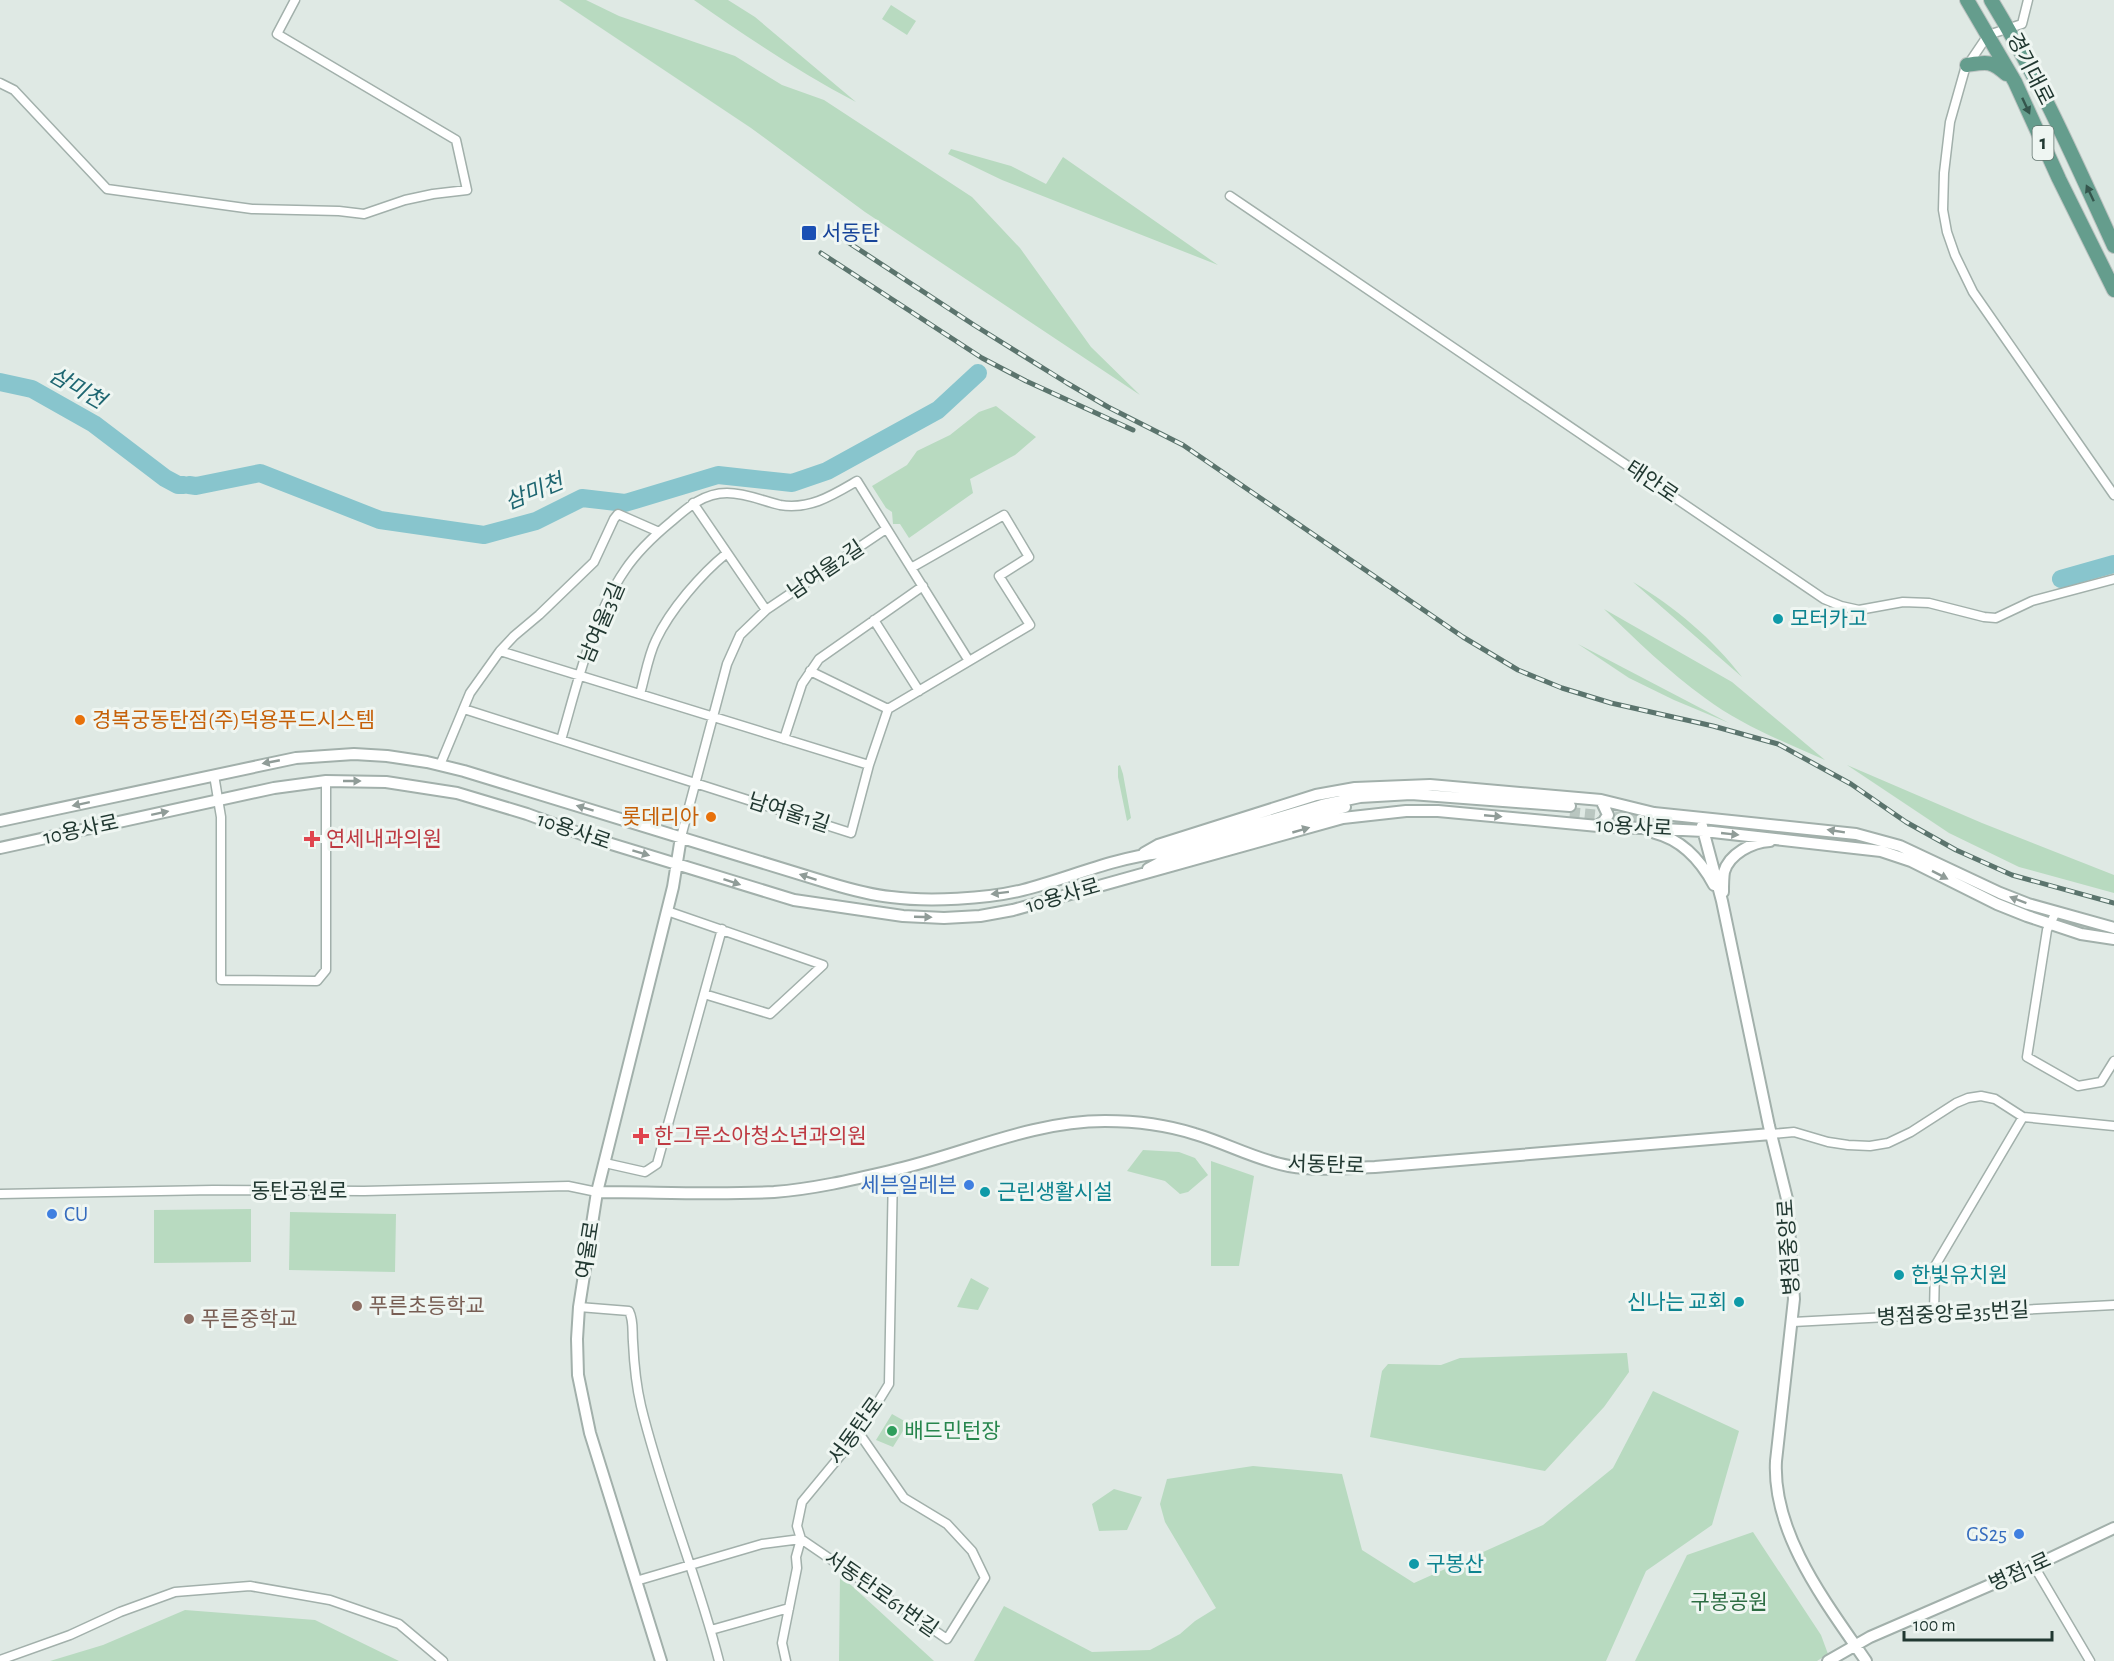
<svg xmlns="http://www.w3.org/2000/svg" width="2114" height="1661" font-family="'Alegreya Sans','Noto Sans KR',sans-serif">
<style>
.green{fill:#b8dac0}
.lines{fill:none;stroke-linecap:round;stroke-linejoin:round}
.river{stroke:#88c5cd;stroke-width:18}
.tertiary-tunnel{stroke:#b9c6c0;stroke-width:10;stroke-dasharray:10 5;stroke-linecap:butt}
.minor-casing{stroke:#a2b0ab;stroke-width:11}
.tertiary-casing{stroke:#a2b0ab;stroke-width:14}
.primary-casing{stroke:#bcc3c1;stroke-width:16}
.minor{stroke:#fff;stroke-width:8}
.tertiary{stroke:#fff;stroke-width:10}
.primary{stroke:#659d8d;stroke-width:14}
.rail-casing{stroke:#5b746d;stroke-width:5}
.rail{stroke:#eff6f2;stroke-width:3;stroke-dasharray:9;stroke-linecap:butt}
.oneway{fill:#35564d}
.oneway2{fill:#909c98}
.transit-dot{fill:#1a4fb4;stroke:#eff6f2;stroke-width:2}
.culture-dot{fill:#0f9aa8;stroke:#eff6f2;stroke-width:2}
.food-dot{fill:#e8710a;stroke:#eff6f2;stroke-width:2}
.health-dot{fill:#e0444e;stroke:#eff6f2;stroke-width:2}
.shop-dot{fill:#3f7fe0;stroke:#eff6f2;stroke-width:2}
.education-dot{fill:#8d6e63;stroke:#eff6f2;stroke-width:2}
.leisure-dot{fill:#2e9e5b;stroke:#eff6f2;stroke-width:2}
.labels{text-anchor:middle;dominant-baseline:central;stroke-width:6;stroke-linejoin:round;paint-order:stroke}
.shield{fill:#eff6f2;stroke:#5f716b;stroke-width:1.5}
.shield-label{font-size:20px;font-weight:bold;fill:#213831}
.street-label{font-size:21px;fill:#213831;stroke:#eff6f2}
.transit-label{font-size:21px;fill:#164399;stroke:#eff6f2;text-anchor:start}
.culture-label{font-size:21px;fill:#0d838f;stroke:#eff6f2;text-anchor:start}
.food-label{font-size:21px;fill:#c56008;stroke:#eff6f2;text-anchor:start}
.health-label{font-size:21px;fill:#be3a42;stroke:#eff6f2;text-anchor:start}
.shop-label{font-size:21px;fill:#366cbe;stroke:#eff6f2;text-anchor:end}
.education-label{font-size:21px;fill:#785e54;stroke:#eff6f2;text-anchor:start}
.leisure-label{font-size:21px;fill:#27864d;stroke:#eff6f2;text-anchor:start}
.park-label{font-size:21px;fill:#2d6d43;stroke:#eff6f2}
.water-label{font-size:22px;font-style:italic;fill:#1e6671;stroke:#eff6f2}
</style>
<rect width="100%" height="100%" fill="#dfe9e4"/>
<path class="green" d="M 559,0 L 586,0 L 619,16 L 735,56 L 782,85 L 824,100 L 972,197 L 1020,248 L 1091,347 L 1140,395 L 865,212 L 751,128 Z
M 694,0 L 728,0 L 755,17 L 856,102 C 799,72 747,37 694,0 Z
M 891,5 L 916,21 L 907,35 L 882,19 Z
M 951,149 L 1011,166 L 1046,184 L 1063,157 L 1218,265 L 1002,180 L 948,154 Z
M 996,406 L 1036,437 L 1015,455 L 970,479 L 973,493 L 909,538 L 900,524 L 893,524 L 892,512 L 886,508 L 872,486 L 907,465 L 917,451 L 950,435 L 979,412 Z
M 1633,582 C 1675,607 1713,639 1742,677 Z
M 1604,609 L 1732,682 L 1825,760 C 1784,742 1741,725 1705,698 C 1669,672 1636,640 1604,609 Z
M 1578,644 L 1729,723 L 1674,700 L 1629,678 Z
M 1120,765 L 1123,774 L 1131,818 L 1127,821 L 1118,777 L 1118,766 Z
M 1847,765 L 1982,823 L 2114,875 L 2114,893 L 2019,867 L 1949,833 Z
M 1143,1150 L 1179,1152 L 1195,1158 L 1208,1175 L 1188,1192 L 1180,1194 L 1165,1181 L 1127,1171 Z
M 1211,1161 L 1254,1176 L 1239,1266 L 1211,1266 Z
M 251,1209 L 251,1262 L 154,1263 L 154,1210 Z
M 290,1212 L 396,1214 L 395,1272 L 289,1270 Z
M 971,1278 L 989,1288 L 978,1310 L 957,1307 Z
M 1627,1353 L 1629,1372 L 1604,1407 L 1545,1471 L 1370,1437 L 1382,1371 L 1388,1364 L 1441,1365 L 1460,1358 Z
M 1653,1391 L 1739,1431 L 1712,1525 L 1646,1571 L 1606,1661 L 974,1661 L 1004,1606 L 1092,1652 L 1150,1650 L 1180,1634 L 1195,1621 L 1216,1608 L 1165,1522 L 1160,1504 L 1167,1479 L 1253,1466 L 1342,1474 L 1362,1550 L 1414,1583 L 1543,1525 L 1613,1468 Z
M 892,1414 L 908,1423 L 893,1447 L 876,1440 Z
M 1114,1489 L 1142,1497 L 1127,1530 L 1099,1531 L 1092,1504 Z
M 1753,1532 L 1821,1635 L 1828,1654 L 1817,1661 L 1635,1661 L 1687,1555 Z
M 840,1574 L 840,1575 L 934,1661 L 839,1661 Z
M 185,1610 L 315,1620 L 399,1661 L 50,1661 L 103,1645 Z"/>
<g class="lines">
<path class="river" d="M 0,382 L 32,389 L 94,424 L 165,478 L 178,485 L 184,485
M 189,485 L 196,486 L 260,473 L 380,520 L 484,535 L 536,521 L 582,498 L 625,503 L 718,475 L 792,483 L 827,471 L 938,410 L 978,373
M 2061,579 L 2114,564"/>
<path class="tertiary-tunnel" d="M 1570,812 L 1805,836 L 1885,848
M 2018,905 L 2034,912 L 2114,935"/>
<g class="minor-casing">
<path id="minor" d="M 2028,0 L 2022,24 L 1988,35 L 1965,69 L 1950,122 L 1944,173 L 1943,210 L 1947,232 L 1955,255 L 1973,292 L 2114,495
M 0,83 L 14,90 L 107,189 L 252,209 L 339,211 L 364,214 L 405,200 L 433,194 L 467,190 L 456,140 L 277,34 L 295,0
M 1230,196 L 1824,599 L 1841,606 L 1859,610 L 1903,602 L 1929,603 L 1984,617 L 1996,618 L 2032,601 L 2114,579
M 693,503 L 766,610
M 874,620 L 919,691
M 500,651 L 869,765
M 810,671 L 888,709
M 640,694 C 645,677 648,656 656,640 C 670,610 701,574 727,553
M 464,709 L 851,833 L 869,765 L 888,709 L 1030,625 L 999,576 L 1029,557 L 1004,515 L 911,568
M 784,739 L 802,684 L 819,659 L 923,586
M 561,740 C 577,685 592,618 625,570 C 637,552 655,535 672,521 C 688,507 704,493 727,493 C 746,493 763,501 780,505 C 810,510 833,495 857,481 L 969,661
M 440,765 L 470,693 L 500,651 L 514,636 L 539,615 L 594,562 L 614,519 L 618,514 L 659,532
M 214,775 L 221,817 L 221,980 L 317,981 L 326,970 L 326,781
M 681,837 L 727,664 L 740,635 L 766,610 L 886,529
M 667,911 L 823,965 L 770,1014 L 704,994
M 2056,912 L 2047,930 L 2027,1057 L 2078,1086 L 2101,1082 L 2114,1061
M 1771,1134 L 1794,1132 L 1828,1142 L 1848,1145 L 1870,1146 L 1888,1143 L 1911,1132 L 1956,1103 L 1968,1098 L 1981,1096 L 1995,1099 L 2023,1117 L 2114,1126
M 605,1163 L 645,1172 L 657,1164 L 722,929
M 0,1194 L 213,1190 L 364,1191 L 568,1186 L 597,1192
M 579,1307 L 629,1311 C 634,1321 632,1331 633,1342 C 634,1363 636,1385 641,1406 C 662,1493 697,1575 719,1661
M 1934,1315 L 1935,1266 L 2023,1117
M 1793,1322 L 2114,1305
M 859,1433 L 904,1498 L 947,1524 L 972,1551 L 985,1578 L 947,1639 L 801,1539 L 797,1526 L 802,1502 L 859,1433 L 889,1384 L 893,1171
M 2034,1566 L 2090,1661
M 636,1581 L 762,1544 L 801,1539 L 796,1557 L 797,1568 L 782,1643 L 786,1661
M 711,1630 L 789,1608
M 0,1660 L 70,1635 L 120,1612 L 175,1592 L 250,1586 L 330,1600 L 399,1624 L 443,1661"/>
</g>
<g class="tertiary-casing">
<path id="tertiary" d="M 0,821 L 296,758 L 354,754 L 387,756 L 427,762 L 464,771 L 829,883 C 849,889 870,895 891,897 C 928,902 987,899 1023,890 C 1069,878 1113,858 1160,853 L 1322,805 L 1360,797 L 1411,794 L 1570,806
M 1598,826 L 1604,821 L 1608,815 L 1601,800
M 1702,826 L 1722,901 L 1769,1126 L 1787,1199 L 1794,1299 L 1776,1461 C 1772,1534 1827,1604 1866,1661
M 1655,833 C 1683,840 1701,861 1714,885
M 0,848 L 274,788 L 326,781 L 386,782 L 457,793 L 527,814 L 595,839 L 794,900 L 903,916 L 944,918 L 980,916 L 1013,910 L 1343,818 L 1406,811 L 1438,811 L 1598,826 L 1704,831 L 1881,851 L 1911,861 L 1997,904 L 2027,916 L 2081,934 L 2114,939
M 1144,853 L 1158,845 L 1316,795 L 1355,788 L 1430,785 L 1601,800 L 1654,813 L 1856,834 L 1900,846 L 2000,893 L 2028,904 L 2114,928
M 1148,869 L 1163,861 L 1345,807
M 1723,892 C 1723,886 1723,878 1724,872 C 1729,854 1752,842 1770,841
M 597,1192 C 656,1192 715,1195 774,1192 C 813,1189 852,1180 890,1171 C 962,1155 1030,1121 1105,1121 C 1134,1121 1167,1125 1195,1134 C 1226,1143 1256,1160 1289,1166 C 1317,1171 1347,1168 1375,1167 L 1771,1134
M 661,1661 L 590,1433 L 578,1375 L 577,1339 L 579,1307 L 597,1192 L 673,887 L 681,837
M 1828,1661 L 1870,1637 L 2034,1566 L 2114,1528"/>
</g>
<g class="primary-casing">
<path id="primary" d="M 1967,0 L 2015,82 L 2059,179 L 2114,290
M 1991,0 C 2039,79 2076,163 2114,246
M 1967,65 C 1986,62 1991,60 2006,74"/>
</g>
<use href="#minor" class="minor"/>
<use href="#tertiary" class="tertiary"/>
<use href="#primary" class="primary"/>
<g class="rail-casing">
<path id="rail" d="M 837,235 L 974,325 L 1067,383 L 1108,407 L 1183,445 L 1463,637 L 1518,670 L 1562,688 L 1611,703 L 1713,726 L 1778,744 L 1851,784 L 1906,822 L 1956,850 L 2012,875 L 2114,903
M 821,253 L 982,358 L 1026,381 L 1133,430"/>
</g>
<use href="#rail" class="rail"/>
</g>
<defs><path id="oneway-solid" d="M-6-.8H1V-3.2L6.5 0L1 3.2V.8H-6Z" transform="scale(1.5)"/></defs>
<g class="oneway">
<use href="#oneway-solid" transform="translate(2026 106) rotate(65)"/>
<use href="#oneway-solid" transform="translate(2090 193) rotate(-115)"/>
</g>
<g class="oneway2">
<use href="#oneway-solid" transform="translate(271 762) rotate(169)"/>
<use href="#oneway-solid" transform="translate(352 781)"/>
<use href="#oneway-solid" transform="translate(81 804) rotate(168)"/>
<use href="#oneway-solid" transform="translate(585 808) rotate(-163)"/>
<use href="#oneway-solid" transform="translate(160 813) rotate(-12)"/>
<use href="#oneway-solid" transform="translate(1493 816) rotate(5)"/>
<use href="#oneway-solid" transform="translate(1301 830) rotate(-16)"/>
<use href="#oneway-solid" transform="translate(1836 831) rotate(-171)"/>
<use href="#oneway-solid" transform="translate(1730 834) rotate(6)"/>
<use href="#oneway-solid" transform="translate(641 853) rotate(17)"/>
<use href="#oneway-solid" transform="translate(1940 875) rotate(27)"/>
<use href="#oneway-solid" transform="translate(808 877) rotate(-162)"/>
<use href="#oneway-solid" transform="translate(732 882) rotate(18)"/>
<use href="#oneway-solid" transform="translate(1000 893) rotate(173)"/>
<use href="#oneway-solid" transform="translate(2018 900) rotate(-159)"/>
<use href="#oneway-solid" transform="translate(923 917) rotate(2)"/>
</g>
<rect class="transit-dot" x="801" y="225" width="16" height="16" rx="3"/>
<g class="culture-dot">
<circle cx="1778" cy="619" r="6"/>
<circle cx="985" cy="1192" r="6"/>
<circle cx="1899" cy="1275" r="6"/>
<circle cx="1739" cy="1302" r="6"/>
<circle cx="1414" cy="1564" r="6"/>
</g>
<g class="food-dot">
<circle cx="80" cy="720" r="6"/>
<circle cx="711" cy="817" r="6"/>
</g>
<g class="health-dot">
<path d="M309 830h6v6h6v6h-6v6h-6v-6h-6v-6h6z"/>
<path d="M638 1127h6v6h6v6h-6v6h-6v-6h-6v-6h6z"/>
</g>
<g class="shop-dot">
<circle cx="969" cy="1185" r="6"/>
<circle cx="52" cy="1214" r="6"/>
<circle cx="2019" cy="1534" r="6"/>
</g>
<g class="education-dot">
<circle cx="357" cy="1306" r="6"/>
<circle cx="189" cy="1319" r="6"/>
</g>
<circle class="leisure-dot" cx="892" cy="1431" r="6"/>
<g class="labels">
<rect class="shield" x="2032.5" y="126" width="21" height="34" rx="4.5"/>
<g class="shield-label">
<text x="2043" y="143">1</text>
</g>
<g class="street-label">
<text transform="translate(2030 69) rotate(63)">경기대로</text>
<text transform="translate(1652 482) rotate(34)">태안로</text>
<text transform="translate(826 570) rotate(-34)">남여울2길</text>
<text transform="translate(602 623) rotate(-67)">남여울3길</text>
<text transform="translate(789 813) rotate(18)">남여울1길</text>
<text transform="translate(1634 827) rotate(3)">10용사로</text>
<text transform="translate(81 830) rotate(-12)">10용사로</text>
<text transform="translate(574 831) rotate(19)">10용사로</text>
<text transform="translate(1063 896) rotate(-16)">10용사로</text>
<text transform="translate(1326 1165) rotate(2)">서동탄로</text>
<text x="299" y="1191">동탄공원로</text>
<text transform="translate(1789 1247) rotate(-94)">병점중앙로</text>
<text transform="translate(588 1250) rotate(-81)">여울로</text>
<text transform="translate(1953 1314) rotate(-3)">병점중앙로35번길</text>
<text transform="translate(856 1431) rotate(-54)">서동탄로</text>
<text transform="translate(2020 1572) rotate(-24)">병점1로</text>
<text transform="translate(881 1594) rotate(35)">서동탄로61번길</text>
</g>
<g class="transit-label">
<text x="822" y="233">서동탄</text>
</g>
<g class="culture-label">
<text x="1790" y="619">모터카고</text>
<text x="997" y="1192">근린생활시설</text>
<text x="1911" y="1275">한빛유치원</text>
<text x="1727" y="1302" text-anchor="end">신나는 교회</text>
<text x="1426" y="1564">구봉산</text>
</g>
<g class="food-label">
<text x="92" y="720">경복궁동탄점(주)덕용푸드시스템</text>
<text x="699" y="817" text-anchor="end">롯데리아</text>
</g>
<g class="health-label">
<text x="326" y="839">연세내과의원</text>
<text x="654" y="1136">한그루소아청소년과의원</text>
</g>
<g class="shop-label">
<text x="957" y="1185">세븐일레븐</text>
<text x="64" y="1214" text-anchor="start">CU</text>
<text x="2007" y="1534">GS25</text>
</g>
<g class="education-label">
<text x="369" y="1306">푸른초등학교</text>
<text x="201" y="1319">푸른중학교</text>
</g>
<g class="leisure-label">
<text x="904" y="1431">배드민턴장</text>
</g>
<g class="park-label">
<text x="1729" y="1602">구봉공원</text>
</g>
<g class="water-label">
<text transform="translate(77 388) rotate(30)">삼미천</text>
<text transform="translate(534 492) rotate(-22)">삼미천</text>
</g>
</g>
<path d="M1904 1631v9h148v-9" fill="none" stroke="#213831" stroke-width="3"/>
<text x="1913" y="1631" font-size="18" fill="#213831" stroke="#eff6f2" stroke-width="4.5" paint-order="stroke">100 m</text>
</svg>
